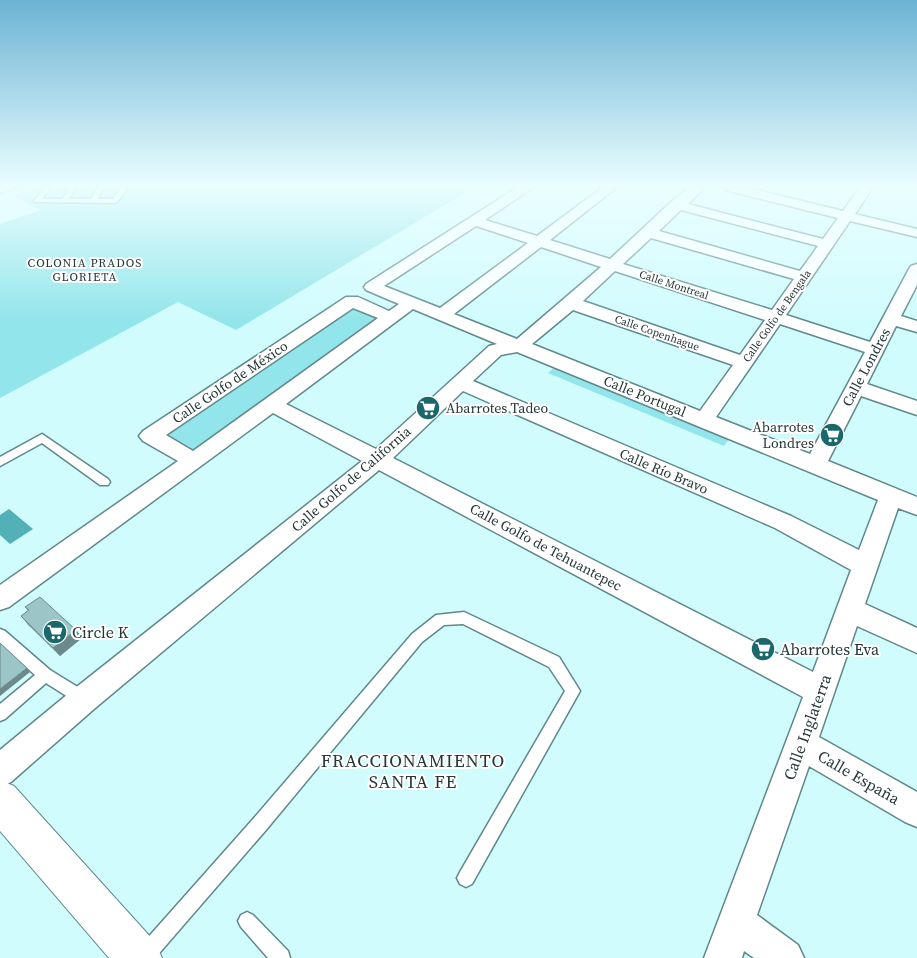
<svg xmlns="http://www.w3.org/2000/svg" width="917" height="958" font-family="'Source Serif 4',serif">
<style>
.green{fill:#92e5ea}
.water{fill:#52b1b6}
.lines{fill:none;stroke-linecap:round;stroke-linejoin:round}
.lane-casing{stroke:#60888a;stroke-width:3}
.street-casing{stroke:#60888a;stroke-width:3}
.secondary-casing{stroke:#60888a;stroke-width:2}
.lane{fill:#fff;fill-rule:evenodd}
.street{fill:#fff;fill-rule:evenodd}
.secondary{fill:#fff;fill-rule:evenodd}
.wall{fill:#85a9ab}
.shaded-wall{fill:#6c8a8b}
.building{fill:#9bc5c7;stroke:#6c8a8b}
.labels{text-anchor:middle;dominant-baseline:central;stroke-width:4;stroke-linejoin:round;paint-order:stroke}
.far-street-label{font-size:11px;fill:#263738;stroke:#fff}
.far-neighbourhood-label{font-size:12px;letter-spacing:1px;fill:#263738;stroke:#fff}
.street-label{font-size:14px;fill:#263738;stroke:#fff}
.poi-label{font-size:14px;fill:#263738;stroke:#fff;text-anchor:start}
.near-poi-label{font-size:16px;fill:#263738;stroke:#fff;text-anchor:start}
.near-street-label{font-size:16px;fill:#263738;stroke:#fff}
.near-neighbourhood-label{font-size:18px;letter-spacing:1px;fill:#263738;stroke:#fff}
</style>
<rect width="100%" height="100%" fill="#d1fcfe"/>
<path class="green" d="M 37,187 L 475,187 L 236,330 L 178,302 L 0,398 L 0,224 L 41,210 L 13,196 Z
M 353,308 L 382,320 L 194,451 L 162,434 Z
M 558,364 L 732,435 L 724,446 L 548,373 Z"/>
<path class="water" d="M 9,509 L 33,529 L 10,544 L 0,535 L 0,515 Z"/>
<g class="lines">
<g class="lane-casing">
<path id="lane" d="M 8,187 L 22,187 L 0,192 L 0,188 Z
M 45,187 L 51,187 L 42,199 L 62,199 L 70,187 L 76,187 L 69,199 L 91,199 L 98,187 L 104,187 L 98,199 L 113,199 L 122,187 L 128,187 L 117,202 L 115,203 L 35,202 L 34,201 Z
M 42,434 L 108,479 L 110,482 L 108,485 L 100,485 L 42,443 L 0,466 L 0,457 Z
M 464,612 L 559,657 L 580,691 L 472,884 L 466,887 L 460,884 L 457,878 L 460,872 L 565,691 L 549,667 L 463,624 L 444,625 L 422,642 L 266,830 L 155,958 L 134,958 L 136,951 L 254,818 L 412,634 L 436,615 Z
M 0,629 L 5,631 L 50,670 L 89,694 L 91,699 L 89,704 L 84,706 L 79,704 L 46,683 L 5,719 L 0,721 L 0,704 L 35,675 L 0,644 Z
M 247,912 L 253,915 L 288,951 L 290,958 L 268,958 L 241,927 L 238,921 L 241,915 Z"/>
</g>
<g class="street-casing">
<path id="street" d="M 518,187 L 534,187 L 485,220 L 537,236 L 603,187 L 617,187 L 550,240 L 610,259 L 671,202 L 690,187 L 705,187 L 688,204 L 823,239 L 838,218 L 725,190 L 723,187 L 745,187 L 843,211 L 860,187 L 873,187 L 855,214 L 917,229 L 917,237 L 850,221 L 786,315 L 870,342 L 909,269 L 911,266 L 917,264 L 917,285 L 901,316 L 917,321 L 917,332 L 896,326 L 867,384 L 917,401 L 917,415 L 861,396 L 828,461 L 917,497 L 917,515 L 898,508 L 865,604 L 917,628 L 917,653 L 857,626 L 819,737 L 917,792 L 917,827 L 905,822 L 809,766 L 757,915 L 798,945 L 804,958 L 754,958 L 744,951 L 742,958 L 704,958 L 803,697 L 379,470 L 94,709 L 11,782 L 0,787 L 0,750 L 74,689 L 362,461 L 273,413 L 9,607 L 0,610 L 0,585 L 178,461 L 143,441 L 139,436 L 143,431 L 346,297 L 358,297 L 389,311 L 399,304 L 366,290 L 364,287 L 366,284 ZM 681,210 L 818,246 L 800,271 L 659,231 ZM 476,226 L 528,243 L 440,308 L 384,286 ZM 651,238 L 794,279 L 772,310 L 623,264 ZM 541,247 L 601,267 L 517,339 L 454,314 ZM 615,271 L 765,320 L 740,355 L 583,301 ZM 353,308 L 378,318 L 193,451 L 166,435 ZM 413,309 L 497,344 L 489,346 L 376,449 L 286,404 ZM 573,310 L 733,365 L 700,411 L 532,344 ZM 780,324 L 865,352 L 810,454 L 716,417 ZM 517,352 L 878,500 L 859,550 L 791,516 L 473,381 L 501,355 ZM 463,391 L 775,528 L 851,570 L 813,672 L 393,458 Z"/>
</g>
<g class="secondary-casing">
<path id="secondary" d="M 0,187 L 12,187 L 10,190 L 0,193 Z
M 0,780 L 14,786 L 155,942 L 162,958 L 109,958 L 0,831 Z"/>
</g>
<use href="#lane" class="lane"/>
<use href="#street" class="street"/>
<use href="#secondary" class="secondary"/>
</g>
<path class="wall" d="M 25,607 L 76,630 L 82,638 L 60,656 L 28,625 L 21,616 L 28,611 Z"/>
<path class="shaded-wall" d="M 76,630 L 82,638 L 60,656 L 53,648 Z
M 27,668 L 30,672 L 0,696 L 0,689 Z"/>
<path class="building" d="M 40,597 L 76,630 L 53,648 L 21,616 L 29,610 L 25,607 Z
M 0,643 L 27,668 L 0,689 Z"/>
<linearGradient id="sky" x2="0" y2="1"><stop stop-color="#6cb3d4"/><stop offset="0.58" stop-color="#eafeff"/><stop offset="1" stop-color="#eafeff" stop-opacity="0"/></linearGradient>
<rect width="917" height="321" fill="url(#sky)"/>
<defs>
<g id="supermarket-disc" transform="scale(1.25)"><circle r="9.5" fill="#1b686c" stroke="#fff"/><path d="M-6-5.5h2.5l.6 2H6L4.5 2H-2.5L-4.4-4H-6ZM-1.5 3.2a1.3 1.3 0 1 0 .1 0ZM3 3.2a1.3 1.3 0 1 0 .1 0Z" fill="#fff"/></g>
</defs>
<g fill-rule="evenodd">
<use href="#supermarket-disc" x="428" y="408"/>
<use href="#supermarket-disc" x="832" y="435"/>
<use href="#supermarket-disc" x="55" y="632"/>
<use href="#supermarket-disc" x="763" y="649"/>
</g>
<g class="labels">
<g class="far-street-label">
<text transform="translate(674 285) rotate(18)">Calle Montreal</text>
<text transform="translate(777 316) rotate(-55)">Calle Golfo de Bengala</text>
<text transform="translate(657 333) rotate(19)">Calle Copenhague</text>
</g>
<g class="far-neighbourhood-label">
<text x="85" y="263">COLONIA PRADOS<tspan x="85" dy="14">GLORIETA</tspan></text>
</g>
<g class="street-label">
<text transform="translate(866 367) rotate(-62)">Calle Londres</text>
<text transform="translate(230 382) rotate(-34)">Calle Golfo de México</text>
<text transform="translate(645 396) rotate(22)">Calle Portugal</text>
<text transform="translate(664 471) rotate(23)">Calle Río Bravo</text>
<text transform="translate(351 479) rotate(-41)">Calle Golfo de California</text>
<text transform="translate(546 547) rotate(28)">Calle Golfo de Tehuantepec</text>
</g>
<g class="poi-label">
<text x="446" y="408">Abarrotes Tadeo</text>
<text x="814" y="427" text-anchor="end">Abarrotes<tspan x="814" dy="16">Londres</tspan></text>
</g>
<g class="near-poi-label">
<text x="72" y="632">Circle K</text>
<text x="780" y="649">Abarrotes Eva</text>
</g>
<g class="near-street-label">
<text transform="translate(807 727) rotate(-70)">Calle Inglaterra</text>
<text transform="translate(859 777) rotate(30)">Calle España</text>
</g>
<g class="near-neighbourhood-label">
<text x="413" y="760">FRACCIONAMIENTO<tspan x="413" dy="21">SANTA FE</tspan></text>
</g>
</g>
</svg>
